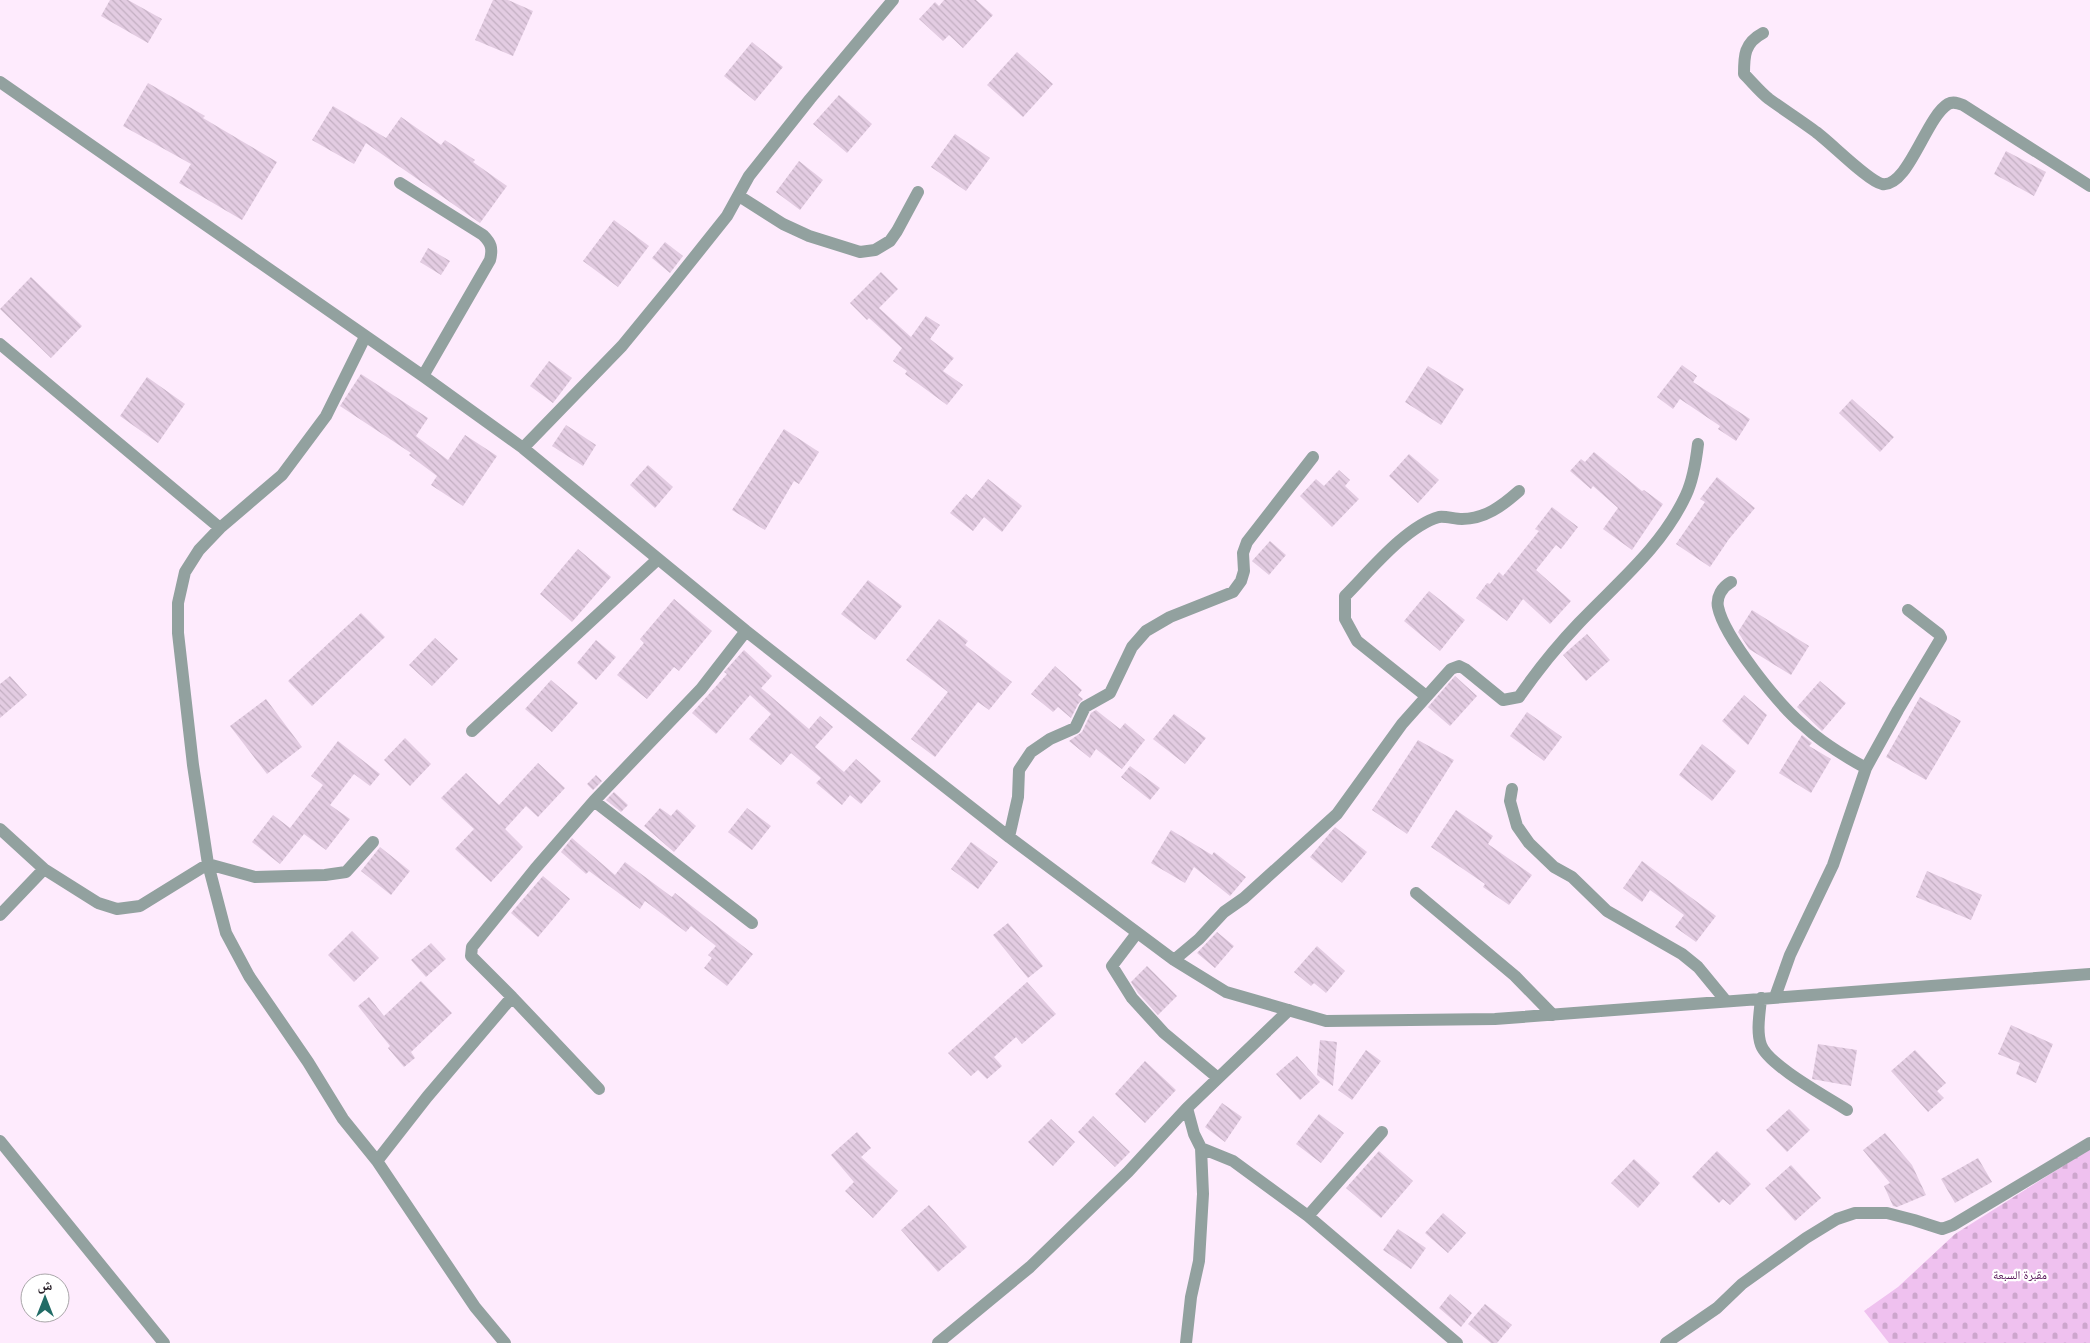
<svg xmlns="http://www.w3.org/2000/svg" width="2090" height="1343" font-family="'PT Sans','Noto Naskh Arabic',sans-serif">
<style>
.cemetery{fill:url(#cemetery-stones)}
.building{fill:url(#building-back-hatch)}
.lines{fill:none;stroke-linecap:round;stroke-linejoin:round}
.minor{stroke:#92a19f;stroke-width:12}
.labels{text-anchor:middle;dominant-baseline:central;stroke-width:4.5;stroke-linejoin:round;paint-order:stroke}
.park-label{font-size:12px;fill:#571759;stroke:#fff}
</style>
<defs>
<pattern id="cemetery-stones" width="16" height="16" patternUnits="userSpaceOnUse" patternTransform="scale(1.25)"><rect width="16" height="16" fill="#efc1ef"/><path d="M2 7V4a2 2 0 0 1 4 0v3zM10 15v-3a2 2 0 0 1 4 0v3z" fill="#cda6cd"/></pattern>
<pattern id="building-back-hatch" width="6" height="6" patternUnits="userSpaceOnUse" patternTransform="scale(1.25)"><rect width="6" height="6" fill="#e3cce2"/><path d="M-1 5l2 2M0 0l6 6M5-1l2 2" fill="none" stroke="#c3afc2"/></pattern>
</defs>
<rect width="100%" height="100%" fill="#feebfd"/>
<path class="cemetery" d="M 2090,1149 L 2090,1343 L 1889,1343 L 1864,1311 L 1898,1287 L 1955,1234 Z"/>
<path class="building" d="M 110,0 L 128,0 L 162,19 L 148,43 L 101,16 Z
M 493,0 L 508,0 L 533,11 L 513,56 L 475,40 Z
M 944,0 L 976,0 L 993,15 L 963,48 L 949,35 L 943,41 L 919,19 L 935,2 L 939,6 Z
M 752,42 L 783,67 L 755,101 L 724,76 Z
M 1017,52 L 1053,84 L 1023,117 L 987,85 Z
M 148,83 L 205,116 L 203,118 L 277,162 L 242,220 L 179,183 L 191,164 L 123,126 Z
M 839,95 L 872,124 L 847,153 L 813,124 Z
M 333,106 L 386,138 L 401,117 L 441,145 L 445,140 L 475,160 L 473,162 L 507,186 L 480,223 L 366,143 L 354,164 L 312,140 Z
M 955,134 L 990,158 L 966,191 L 931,167 Z
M 2006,151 L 2046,172 L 2034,196 L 1994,174 Z
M 799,161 L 823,180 L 800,210 L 776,192 Z
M 614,220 L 649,246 L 618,287 L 583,261 Z
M 665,242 L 683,256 L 670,273 L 652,258 Z
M 428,248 L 450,261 L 441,275 L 420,262 Z
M 881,272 L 898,289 L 879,308 L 911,337 L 926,316 L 940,325 L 930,339 L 954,358 L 943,371 L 963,385 L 947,405 L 905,374 L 907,371 L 893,361 L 902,348 L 869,318 L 867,320 L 850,303 Z
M 31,277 L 82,326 L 51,358 L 0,309 Z
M 549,361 L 572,378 L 553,403 L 530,386 Z
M 1682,365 L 1697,376 L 1693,382 L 1750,419 L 1736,441 L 1718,429 L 1720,426 L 1680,399 L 1673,409 L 1657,397 Z
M 1428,366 L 1464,389 L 1441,425 L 1405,402 Z
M 361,374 L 428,418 L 416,436 L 448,460 L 465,435 L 497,456 L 463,506 L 431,485 L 437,476 L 409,455 L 411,453 L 340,406 Z
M 147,377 L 185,404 L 158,443 L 120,416 Z
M 1852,399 L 1894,437 L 1880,452 L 1839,413 Z
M 566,425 L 596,445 L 583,466 L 552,446 Z
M 784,429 L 819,452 L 799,484 L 794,481 L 765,530 L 732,510 Z
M 1594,452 L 1642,491 L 1644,490 L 1663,504 L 1632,550 L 1603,529 L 1618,508 L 1593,486 L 1591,489 L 1570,471 L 1581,459 L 1585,462 Z
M 1409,454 L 1439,480 L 1418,503 L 1389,476 Z
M 648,465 L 673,487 L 655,508 L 630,485 Z
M 1339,470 L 1350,480 L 1345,486 L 1359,499 L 1332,527 L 1300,496 L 1316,479 L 1324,486 Z
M 1717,477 L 1755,508 L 1729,539 L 1710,567 L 1676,544 L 1705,502 L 1700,499 Z
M 988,479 L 1022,506 L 1002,532 L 984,517 L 973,531 L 950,513 L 966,494 L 972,499 Z
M 1552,507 L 1578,527 L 1561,549 L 1556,545 L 1536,570 L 1571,601 L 1550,624 L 1523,599 L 1507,621 L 1476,598 L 1487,583 L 1490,584 L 1499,572 L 1503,576 L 1539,531 L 1535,529 Z
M 1270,541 L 1286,555 L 1269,575 L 1252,561 Z
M 578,549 L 611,577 L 572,622 L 540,594 Z
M 868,580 L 902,606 L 875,640 L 841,614 Z
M 1429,591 L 1465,620 L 1440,651 L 1404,621 Z
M 674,599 L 712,631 L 679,671 L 674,667 L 647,699 L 617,675 L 644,643 L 640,639 Z
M 1752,610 L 1809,646 L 1791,675 L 1749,649 L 1738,632 Z
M 361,613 L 385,637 L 312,706 L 288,681 Z
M 939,619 L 968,641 L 965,645 L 1012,682 L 989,710 L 978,702 L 935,757 L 911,739 L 948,692 L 906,660 Z
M 1587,634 L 1610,660 L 1586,681 L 1563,655 Z
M 435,638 L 458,659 L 432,686 L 409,665 Z
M 596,640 L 616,657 L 596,680 L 577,663 Z
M 744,650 L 772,676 L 761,688 L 809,729 L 820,716 L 833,727 L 815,747 L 844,772 L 856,759 L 881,781 L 861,804 L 850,795 L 842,805 L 816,783 L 821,778 L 791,753 L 781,765 L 749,739 L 771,714 L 750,695 L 716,734 L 692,713 L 727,674 L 724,672 Z
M 1055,666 L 1082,690 L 1078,695 L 1083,699 L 1078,704 L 1071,718 L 1058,707 L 1053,712 L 1031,694 Z
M 10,676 L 27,695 L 0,718 L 0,684 Z
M 1455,676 L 1477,696 L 1450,726 L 1428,707 Z
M 551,680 L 578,703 L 552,732 L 525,709 Z
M 1820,681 L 1846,703 L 1822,731 L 1797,707 Z
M 1744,695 L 1767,715 L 1748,745 L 1722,721 Z
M 1920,697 L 1961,721 L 1926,780 L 1886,757 Z
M 266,699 L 302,747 L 267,774 L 230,726 Z
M 1096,710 L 1120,729 L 1125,723 L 1145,740 L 1122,769 L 1096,749 L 1090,758 L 1069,741 L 1082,732 L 1091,713 Z
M 1527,712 L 1562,737 L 1544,761 L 1510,736 Z
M 1174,714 L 1206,738 L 1185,764 L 1153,739 Z
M 1802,735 L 1812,743 L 1809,746 L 1831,759 L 1811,793 L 1779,773 Z
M 405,738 L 431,764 L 410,786 L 384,760 Z
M 1418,740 L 1454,760 L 1407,834 L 1372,810 Z
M 338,741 L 380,774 L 370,786 L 354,774 L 330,805 L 350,819 L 326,850 L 304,834 L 280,864 L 252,842 L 273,815 L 290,828 L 323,785 L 311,776 Z
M 1702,744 L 1736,771 L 1712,801 L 1679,775 Z
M 538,763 L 565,788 L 538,817 L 526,806 L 505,829 L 523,847 L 491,882 L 455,849 L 474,829 L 441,798 L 466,773 L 499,805 Z
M 1130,766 L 1160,788 L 1150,800 L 1121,777 Z
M 596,775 L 602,781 L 593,790 L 587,784 Z
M 614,792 L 628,805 L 621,812 L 606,800 Z
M 660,808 L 671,816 L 677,809 L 696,826 L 674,852 L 644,826 Z
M 747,808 L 771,826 L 752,850 L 728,832 Z
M 1456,810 L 1493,836 L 1488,844 L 1532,875 L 1509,905 L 1483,887 L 1485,884 L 1431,847 Z
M 1335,827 L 1367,852 L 1342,883 L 1310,857 Z
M 1171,830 L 1212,855 L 1214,852 L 1246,877 L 1230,896 L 1194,867 L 1185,883 L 1151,863 Z
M 572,838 L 615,875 L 625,862 L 672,897 L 675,893 L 753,954 L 727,986 L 704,968 L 712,958 L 708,955 L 716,946 L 691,926 L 686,932 L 645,901 L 640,909 L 589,871 L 586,874 L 561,852 Z
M 971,842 L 998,862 L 978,889 L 951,869 Z
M 380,847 L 410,871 L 391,895 L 361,871 Z
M 1642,861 L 1716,916 L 1696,942 L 1675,927 L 1684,915 L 1650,890 L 1642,902 L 1623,888 Z
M 1927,871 L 1982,895 L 1971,920 L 1916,897 Z
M 543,876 L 570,899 L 538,937 L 511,913 Z
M 1008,923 L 1043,966 L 1028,978 L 993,935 Z
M 352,931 L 379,958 L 354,982 L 328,955 Z
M 1217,932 L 1234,946 L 1215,968 L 1197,953 Z
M 431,943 L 446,959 L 426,977 L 411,960 Z
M 1317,946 L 1345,971 L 1326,993 L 1314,983 L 1311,986 L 1294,972 Z
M 1147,966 L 1177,996 L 1158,1015 L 1138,993 L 1131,982 Z
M 421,981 L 452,1013 L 411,1052 L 415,1058 L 404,1067 L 388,1048 L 390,1046 L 358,1006 L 369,997 L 384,1016 Z
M 1027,982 L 1056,1014 L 1022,1044 L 1016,1037 L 994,1057 L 1002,1066 L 987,1079 L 978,1070 L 971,1076 L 948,1053 Z
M 2011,1025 L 2053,1044 L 2036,1083 L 2016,1074 L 2020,1063 L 1998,1054 Z
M 1320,1040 L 1337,1042 L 1333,1086 L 1317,1075 Z
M 1818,1044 L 1857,1050 L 1851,1086 L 1812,1079 Z
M 1366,1050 L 1381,1061 L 1352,1100 L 1338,1090 Z
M 1915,1050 L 1946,1083 L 1937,1091 L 1944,1098 L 1928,1112 L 1891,1071 Z
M 1297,1056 L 1320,1082 L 1300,1100 L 1276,1074 Z
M 1145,1061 L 1176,1090 L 1145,1123 L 1115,1094 Z
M 1222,1103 L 1242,1117 L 1225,1142 L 1205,1127 Z
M 1789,1109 L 1810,1130 L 1787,1152 L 1766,1130 Z
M 1319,1114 L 1344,1133 L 1321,1163 L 1296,1144 Z
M 1093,1116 L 1130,1152 L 1115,1167 L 1078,1132 Z
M 1051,1119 L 1075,1142 L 1053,1166 L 1028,1142 Z
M 857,1132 L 871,1148 L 861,1157 L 898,1191 L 873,1218 L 845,1191 L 854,1182 L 831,1155 Z
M 1885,1133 L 1912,1165 L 1926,1195 L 1897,1207 L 1893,1206 L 1884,1186 L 1890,1183 L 1863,1150 Z
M 1379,1151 L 1413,1181 L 1381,1218 L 1346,1188 Z
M 1717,1151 L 1751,1184 L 1730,1205 L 1723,1199 L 1719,1203 L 1692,1177 Z
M 1978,1158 L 1992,1182 L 1955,1203 L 1941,1179 Z
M 1634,1159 L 1660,1183 L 1638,1208 L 1611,1183 Z
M 1791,1165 L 1821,1198 L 1795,1221 L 1765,1188 Z
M 929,1205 L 967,1247 L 938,1272 L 901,1230 Z
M 1443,1213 L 1466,1233 L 1448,1253 L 1425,1233 Z
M 1398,1229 L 1426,1248 L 1411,1269 L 1383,1250 Z
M 1450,1294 L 1472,1313 L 1461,1327 L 1439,1308 Z
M 1485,1304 L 1512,1325 L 1497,1343 L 1491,1343 L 1468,1324 Z"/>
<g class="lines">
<path class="minor" d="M 1763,33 C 1744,43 1744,56 1744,74 C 1752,82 1760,92 1769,99 C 1784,110 1800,120 1816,132 C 1830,142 1868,181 1882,184 C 1908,188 1926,117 1948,104 C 1953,101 1958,103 1963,105 L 2090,186
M 0,82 L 423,376 L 523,448 L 746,631 L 1009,837 L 1174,960 L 1226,992 L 1326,1021 L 1495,1019 L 2090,974
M 400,183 L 483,235 C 491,243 493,248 490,260 L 423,376
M 739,196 L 783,224 L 809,236 L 860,252 L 875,250 L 890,241 L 897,231 L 918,192
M 0,344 L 220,528
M 523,448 L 622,346 L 672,285 L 727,216 L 749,176 L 810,99 L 893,0
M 1731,582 C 1722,587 1716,597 1718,607 C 1724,637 1779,705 1803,725 C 1822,743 1844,756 1866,768
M 1426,696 L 1357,641 L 1345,619 L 1345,596 C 1369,572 1406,526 1439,517 C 1445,516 1455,519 1462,519 C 1485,519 1502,506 1519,491
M 472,731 L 658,559
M 1512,789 L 1510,801 L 1517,826 L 1529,843 L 1554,867 L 1572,877 L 1607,911 L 1682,954 L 1698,967 L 1726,1001
M 594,801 L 752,923
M 0,829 L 44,869 L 98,903 L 117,909 L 140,906 L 208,864 L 193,765 L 178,633 L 178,603 L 185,572 L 199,550 L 220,528 L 282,475 L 326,416 L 365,337
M 1009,837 L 1018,797 L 1019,770 L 1031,752 L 1050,739 L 1075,728 L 1085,707 L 1110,693 L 1132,647 L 1146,631 L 1170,617 L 1233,592 L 1241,581 L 1244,571 L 1243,553 L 1247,542 L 1313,457
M 208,864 L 226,933 L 249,976 L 308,1062 L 343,1119 L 377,1161 L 475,1307 L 505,1343
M 208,864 L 255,877 L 325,875 L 346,872 L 373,842
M 1416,893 L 1515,976 L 1553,1015
M 0,915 L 44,869
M 1137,933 L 1112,966 L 1132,998 L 1164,1033 L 1218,1078
M 1174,960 L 1199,939 L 1224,912 L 1244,898 L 1337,814 L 1402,724 L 1451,669 L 1459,666 L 1465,669 L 1503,700 L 1519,697 C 1537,671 1557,646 1579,623 C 1617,583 1662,547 1686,495 C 1693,480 1696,461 1698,444
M 512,997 L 599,1089
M 1775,997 L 1790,955 L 1833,865 L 1866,768 L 1898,710 L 1941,638 L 1939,634 L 1908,610
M 1761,998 C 1760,1012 1756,1031 1761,1045 C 1768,1065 1827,1097 1847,1110
M 0,1141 L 164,1343
M 1201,1148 L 1233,1161 L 1308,1216 L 1457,1343
M 377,1161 L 427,1097 L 512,997 L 471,956 L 472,947 L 535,869 L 594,801 L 701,689 L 746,631
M 1308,1216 L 1382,1132
M 938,1343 L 1030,1267 L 1128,1172 L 1187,1108 L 1289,1010
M 1186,1343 L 1191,1297 L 1199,1261 L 1203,1194 L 1201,1148 L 1194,1134 L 1187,1108
M 1666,1343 L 1717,1308 L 1742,1284 L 1806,1238 L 1837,1219 L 1855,1213 L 1887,1213 L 1914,1220 L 1942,1229 L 1953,1225 L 2090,1143"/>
</g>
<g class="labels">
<g class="park-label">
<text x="2020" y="1274">مقبرة السبعة</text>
</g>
</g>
<g transform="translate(45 1298)"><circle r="24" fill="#ffffff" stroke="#aaa7aa"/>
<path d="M0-4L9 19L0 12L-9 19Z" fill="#216c66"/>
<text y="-8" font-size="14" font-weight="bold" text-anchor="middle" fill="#2a222a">ش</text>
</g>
</svg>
